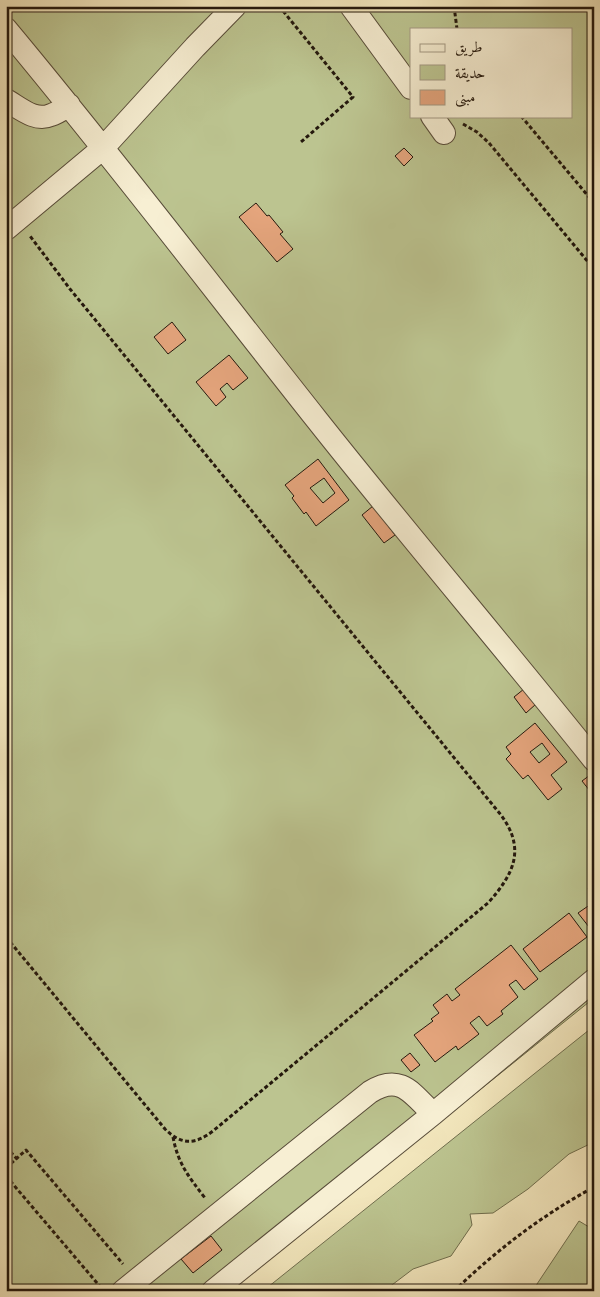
<svg xmlns="http://www.w3.org/2000/svg" width="600" height="1297" font-family="'Libre Bodoni',Amiri,serif">
<style>
.green{fill:#bcc490;stroke:#706e4e;fill-rule:evenodd}
.building{fill:#e5a57d;stroke:#24180d;fill-rule:evenodd}
.lines{fill:none;stroke-linecap:round;stroke-linejoin:round}
.minor-casing{stroke:#584c39;stroke-width:24}
.path{stroke:#24180d;stroke-width:3;stroke-dasharray:4 2.5;stroke-linecap:butt}
.minor{stroke:#f7efd3;stroke-width:22}
</style>
<rect width="100%" height="100%" fill="#f2e6bc"/>
<filter id="stains"><feTurbulence type="fractalNoise" baseFrequency=".004" numOctaves="4"/><feColorMatrix values="0 0 0 0 .2 0 0 0 0 .09 0 0 0 0 .02 0 0 0 .5 -.17"/></filter>
<radialGradient id="worn" r=".72"><stop offset=".6" stop-color="#630" stop-opacity="0"/><stop offset="1" stop-color="#630" stop-opacity=".3"/></radialGradient>
<path class="green" d="M 6,6 L 594,6 L 594,998 L 230,1291 L 6,1291 ZM 411,29 L 571,29 L 571,116 L 411,116 Z
M 594,1026 L 594,1142 L 569,1154 L 528,1189 L 493,1213 L 470,1214 L 472,1225 L 451,1256 L 413,1269 L 384,1291 L 263,1291 Z
M 579,1221 L 594,1230 L 594,1291 L 535,1291 L 537,1284 Z"/>
<path class="building" d="M 404,148 L 413,157 L 404,166 L 395,156 Z
M 256,203 L 267,216 L 269,215 L 283,232 L 280,234 L 293,249 L 277,262 L 239,217 Z
M 172,322 L 186,340 L 168,354 L 154,337 Z
M 229,355 L 248,378 L 233,390 L 227,383 L 220,389 L 226,397 L 216,406 L 196,382 Z
M 318,459 L 349,500 L 316,526 L 306,512 L 304,514 L 292,498 L 294,496 L 285,485 ZM 324,478 L 335,493 L 323,503 L 310,488 Z
M 373,506 L 395,535 L 384,543 L 362,515 Z
M 524,689 L 536,704 L 526,713 L 514,697 Z
M 535,723 L 567,762 L 551,775 L 562,789 L 548,800 L 528,775 L 523,779 L 506,759 L 511,754 L 506,747 ZM 542,743 L 550,754 L 539,763 L 530,752 Z
M 594,772 L 594,796 L 582,781 Z
M 594,883 L 594,896 L 588,888 Z
M 594,902 L 594,924 L 589,927 L 578,913 Z
M 569,913 L 587,937 L 540,972 L 523,949 Z
M 511,945 L 538,979 L 524,990 L 516,980 L 509,985 L 518,997 L 501,1011 L 503,1014 L 487,1026 L 479,1016 L 470,1023 L 479,1034 L 458,1050 L 456,1046 L 435,1062 L 414,1035 L 433,1021 L 431,1019 L 439,1013 L 433,1005 L 447,994 L 452,1001 L 460,995 L 455,989 Z
M 410,1053 L 420,1065 L 411,1072 L 401,1060 Z
M 211,1236 L 222,1250 L 193,1273 L 181,1259 Z"/>
<g class="lines">
<g class="minor-casing">
<path id="minor" d="M 351,6 L 411,88
M 6,29 C 113,157 214,290 317,420 C 408,535 503,646 594,760
M 6,100 C 20,108 35,122 51,115 C 58,113 64,108 69,105
M 432,116 L 444,133
M 6,229 L 103,148 L 195,47 L 235,6
M 123,1291 L 370,1092 C 400,1073 412,1093 433,1114
M 213,1291 L 433,1114 L 594,980"/>
</g>
<path class="path" d="M 279,6 L 353,97 L 301,142
M 454,6 L 457,29
M 521,116 L 594,203
M 463,124 L 477,132 L 489,143 L 594,269
M 6,937 L 165,1129 C 181,1145 195,1145 213,1131 L 488,903 C 514,874 526,849 501,815 L 70,289 L 30,236
M 173,1137 C 178,1164 189,1177 205,1198
M 6,1147 L 17,1159
M 6,1168 L 26,1150 L 123,1264
M 6,1176 L 103,1290
M 454,1291 C 498,1249 541,1216 594,1187"/>
<use href="#minor" class="minor"/>
</g>
<rect width="600" height="1297" fill="none" stroke="#f2e6bc" stroke-width="25"/>
<rect x="8" y="8" width="585" height="1282" fill="none" stroke="#24180d" stroke-width="2.5"/>
<rect x="12" y="12" width="575" height="1272" fill="none" stroke="#24180d"/>
<rect x="410" y="28" width="162" height="90" fill="#f7efd3" stroke="#a39984"/>
<rect x="420" y="44" width="25" height="8" fill="#f7efd3" stroke="#a39984"/>
<text x="455" y="52" font-size="15" fill="#24180d">طريق</text>
<rect x="420" y="65" width="25" height="15" fill="#bcc490" stroke="#a39984"/>
<text x="455" y="78" font-size="15" fill="#24180d">حديقة</text>
<rect x="420" y="90" width="25" height="15" fill="#e5a57d" stroke="#a39984"/>
<text x="455" y="102" font-size="15" fill="#24180d">مبنى</text>
<rect width="100%" height="100%" filter="url(#stains)"/>
<rect width="100%" height="100%" fill="url(#worn)"/>
</svg>
